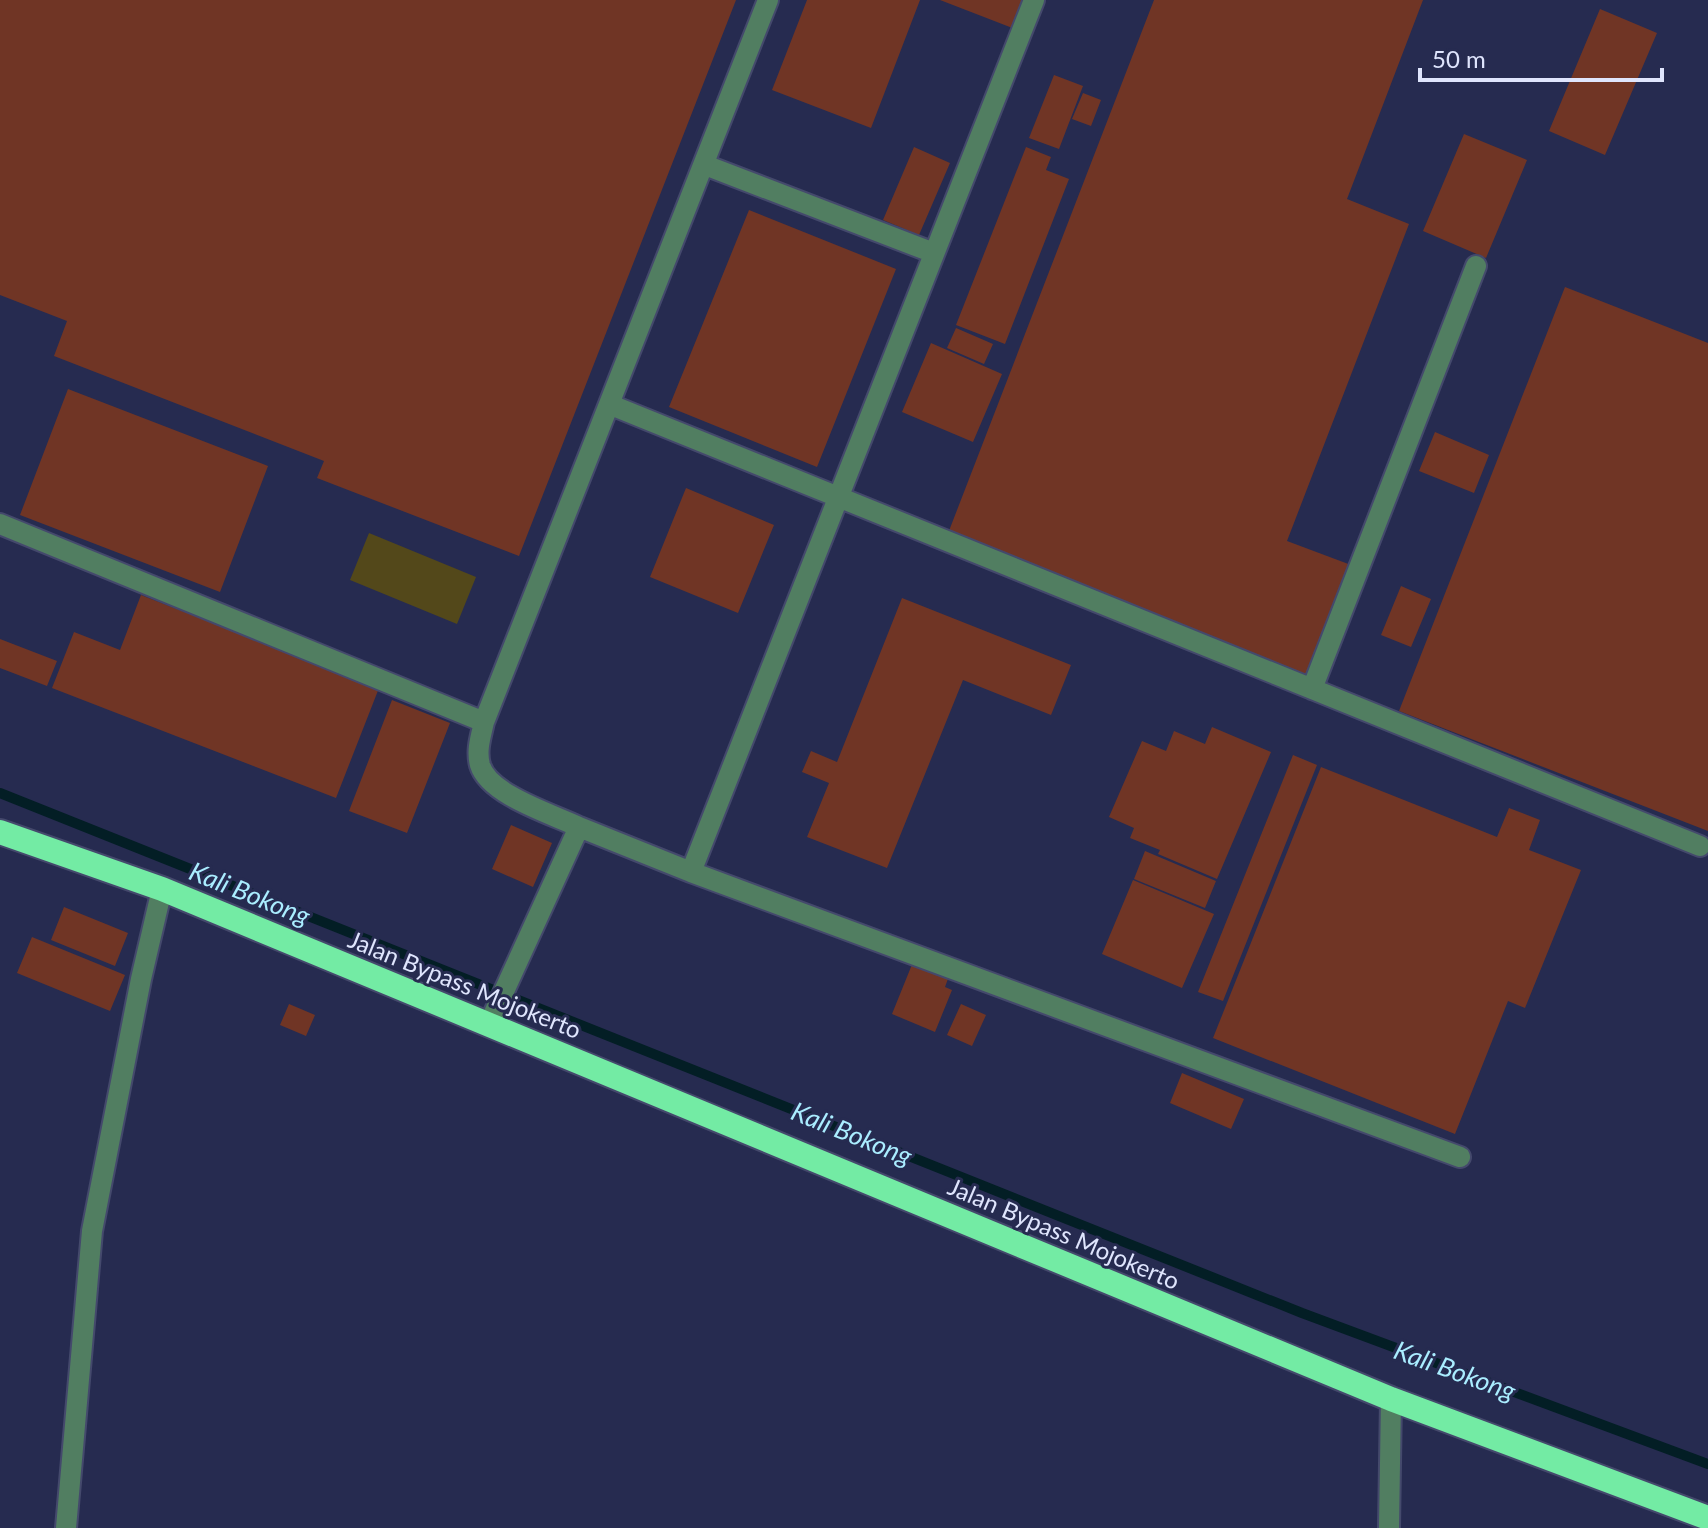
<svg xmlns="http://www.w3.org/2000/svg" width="1708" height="1528" font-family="Lato,sans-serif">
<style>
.green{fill:#53481a}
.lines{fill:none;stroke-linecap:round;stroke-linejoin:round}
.stream{stroke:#031e25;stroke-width:10}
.building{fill:#703525}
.minor-casing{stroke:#44496c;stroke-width:24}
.highway-casing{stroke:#44496c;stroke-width:28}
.minor{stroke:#517e61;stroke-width:20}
.highway{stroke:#73eba4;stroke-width:24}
.labels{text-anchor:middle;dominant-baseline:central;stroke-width:6;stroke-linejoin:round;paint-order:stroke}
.street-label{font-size:24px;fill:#dfe5fd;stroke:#262b50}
.water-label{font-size:26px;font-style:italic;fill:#aaedff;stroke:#262b50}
</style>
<rect width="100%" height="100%" fill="#262b50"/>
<path class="green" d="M 369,533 L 476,577 L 457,624 L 350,580 Z"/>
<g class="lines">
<path class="stream" d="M 0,793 L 1302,1313 L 1708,1464"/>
</g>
<path class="building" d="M 0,0 L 736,0 L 519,556 L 317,478 L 324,461 L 54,356 L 67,321 L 0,295 Z
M 807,0 L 920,0 L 871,128 L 772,90 Z
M 940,0 L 1026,0 L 1015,29 Z
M 1154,0 L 1423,0 L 1347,199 L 1409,224 L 1287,541 L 1351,565 L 1308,675 L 947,536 Z
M 1600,9 L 1657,33 L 1605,155 L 1549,131 Z
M 1054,75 L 1083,86 L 1059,149 L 1029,138 Z
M 1083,93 L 1101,100 L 1091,126 L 1072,119 Z
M 1464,134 L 1527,160 L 1486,258 L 1423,231 Z
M 914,147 L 950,163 L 919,235 L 883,220 Z
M 1026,147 L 1051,157 L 1046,170 L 1069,179 L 1005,344 L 956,325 Z
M 749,210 L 896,269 L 817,467 L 669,407 Z
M 1565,287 L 1708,343 L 1708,831 L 1399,711 Z
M 956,328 L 993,344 L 984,364 L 947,348 Z
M 931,343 L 1002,374 L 973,442 L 902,412 Z
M 68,389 L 268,466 L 220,592 L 20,515 Z
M 1435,432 L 1489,455 L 1474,493 L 1419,471 Z
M 686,488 L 774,525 L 738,613 L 650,577 Z
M 1401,586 L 1431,599 L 1411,647 L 1381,635 Z
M 141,595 L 379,688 L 336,798 L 52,688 L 74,632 L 120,650 Z
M 902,598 L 1071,665 L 1051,715 L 963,680 L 887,868 L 807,837 L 829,783 L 802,772 L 811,751 L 837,762 Z
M 0,639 L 57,661 L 47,686 L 0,668 Z
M 392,700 L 450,723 L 407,833 L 349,811 Z
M 1212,727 L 1271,752 L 1217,879 L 1158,854 L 1160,850 L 1130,838 L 1134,828 L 1109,817 L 1142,741 L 1166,751 L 1174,731 L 1205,744 Z
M 1293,755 L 1317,765 L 1223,1001 L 1198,992 Z
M 1321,767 L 1497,837 L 1509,808 L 1540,820 L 1529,850 L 1581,870 L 1525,1008 L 1508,1001 L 1455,1134 L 1213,1038 Z
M 511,825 L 552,843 L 533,887 L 492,869 Z
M 1145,851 L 1216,881 L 1205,908 L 1134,879 Z
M 1133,880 L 1214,914 L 1182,988 L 1102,954 Z
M 64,907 L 128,933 L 115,966 L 51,940 Z
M 32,937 L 125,975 L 110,1011 L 17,973 Z
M 913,962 L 949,976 L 945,987 L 952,990 L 935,1032 L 892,1014 Z
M 289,1004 L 315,1015 L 306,1036 L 280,1025 Z
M 961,1004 L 986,1015 L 972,1046 L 947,1035 Z
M 1182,1073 L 1244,1099 L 1231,1129 L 1170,1103 Z"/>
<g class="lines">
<g class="minor-casing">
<path id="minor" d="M 705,165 L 934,253
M 611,405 L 1700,846
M 0,524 L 484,722
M 1312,689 L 1476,266
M 579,827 L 691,872 L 1460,1157
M 691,872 L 1034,0
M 489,1024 L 579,827 C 552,814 489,795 480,765 C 476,750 481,736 484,722 L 768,0
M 66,1528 L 92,1231 L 141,979 L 162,889
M 1389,1528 L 1391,1399"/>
</g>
<g class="highway-casing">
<path id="highway" d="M 0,832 L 162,889 L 1391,1399 L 1708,1518"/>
</g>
<use href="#minor" class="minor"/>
<use href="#highway" class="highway"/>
</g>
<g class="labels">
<g class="street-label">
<text transform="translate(465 984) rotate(22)">Jalan Bypass Mojokerto</text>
<text transform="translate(1064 1233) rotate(23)">Jalan Bypass Mojokerto</text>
</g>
<g class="water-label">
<text transform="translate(250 893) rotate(22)">Kali Bokong</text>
<text transform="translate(852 1133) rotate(22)">Kali Bokong</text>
<text transform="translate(1455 1370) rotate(20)">Kali Bokong</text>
</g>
</g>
<path d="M1420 68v12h242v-12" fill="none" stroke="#dfe5fd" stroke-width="4"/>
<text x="1432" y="68" font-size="24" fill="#dfe5fd" stroke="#262b50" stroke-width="6" paint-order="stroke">50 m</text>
</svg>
